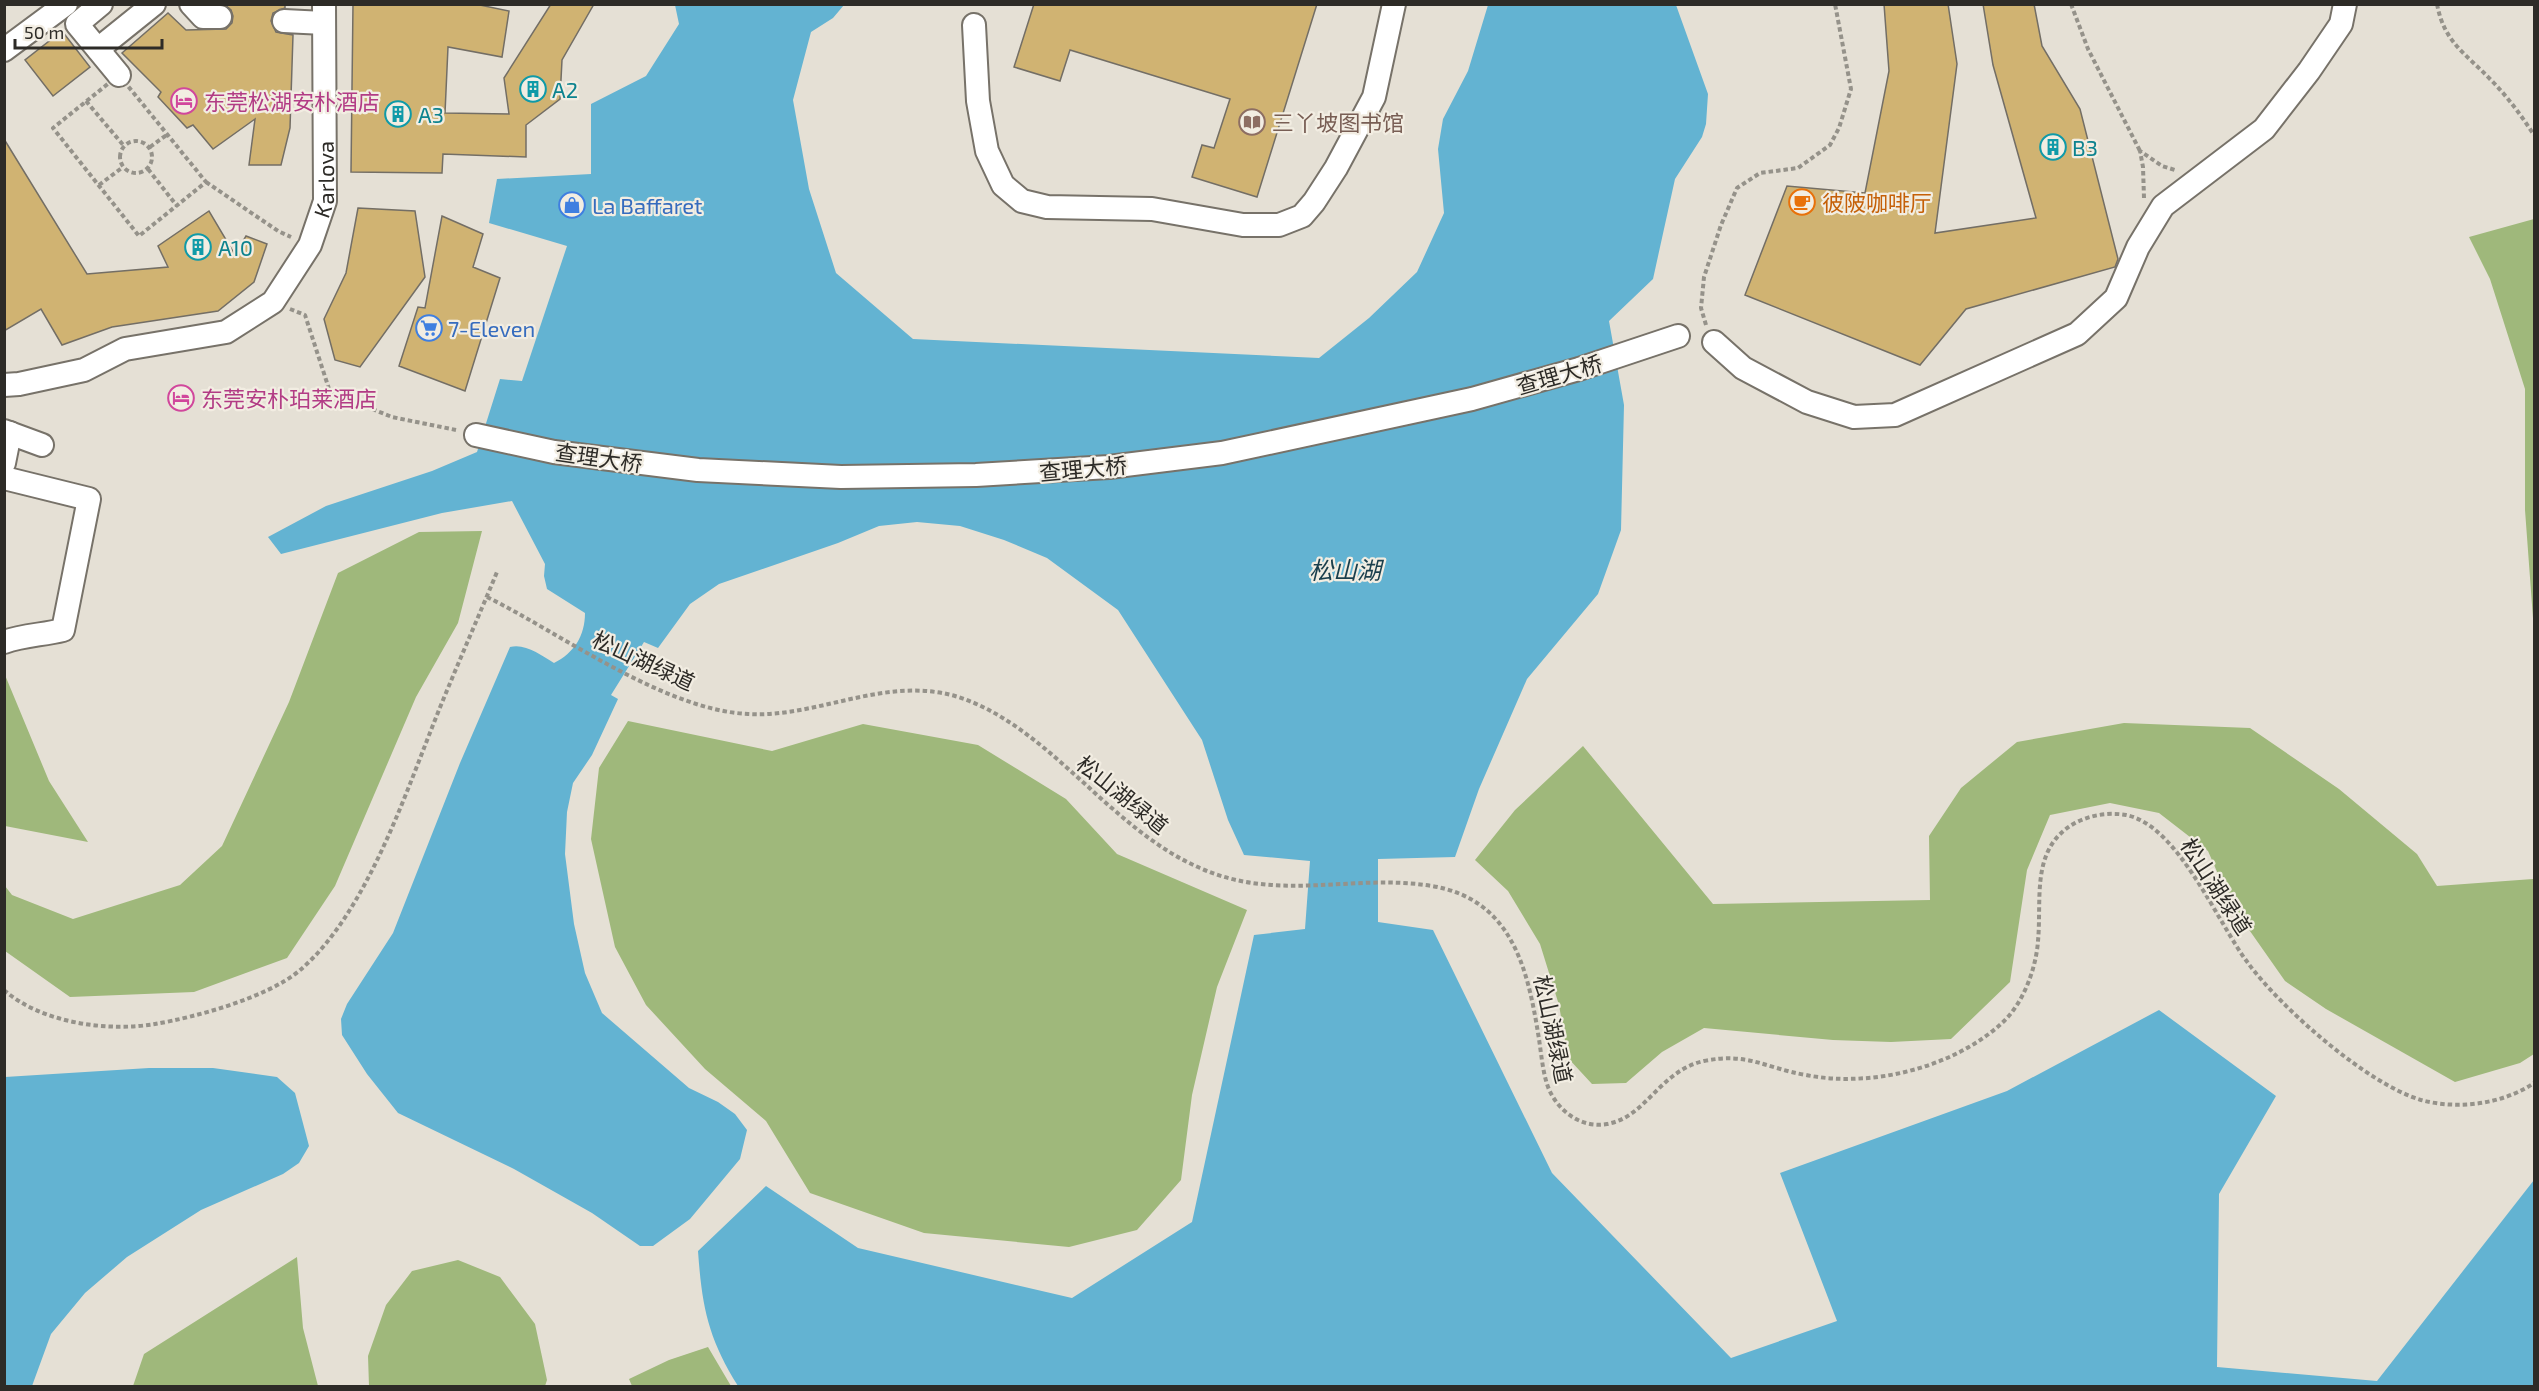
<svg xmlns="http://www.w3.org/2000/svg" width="2539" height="1391" font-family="'Exo 2','Noto Sans SC',sans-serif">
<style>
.green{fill:#9fb87b}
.water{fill:#63b3d2}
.building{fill:#d0b372;stroke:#736e65;stroke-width:1.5}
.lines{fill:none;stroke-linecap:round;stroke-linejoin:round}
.minor-casing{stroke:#777269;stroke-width:26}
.path{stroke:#95928a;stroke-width:4;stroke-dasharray:4.5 3;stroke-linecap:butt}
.minor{stroke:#fff;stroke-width:22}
.labels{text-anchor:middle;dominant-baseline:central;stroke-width:4.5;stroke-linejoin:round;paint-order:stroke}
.culture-label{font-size:22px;fill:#0d838f;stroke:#f2ede2;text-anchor:start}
.hotel-label{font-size:22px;fill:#b23c85;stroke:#f2ede2;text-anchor:start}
.education-label{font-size:22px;fill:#785e54;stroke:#f2ede2;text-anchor:start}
.street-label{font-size:22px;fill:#2d2b27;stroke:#f2ede2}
.food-label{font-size:22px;fill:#c56008;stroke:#f2ede2;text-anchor:start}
.shop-label{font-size:22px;fill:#366cbe;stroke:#f2ede2;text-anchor:start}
.water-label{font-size:24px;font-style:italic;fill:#1a3f4d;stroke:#f2ede2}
</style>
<rect width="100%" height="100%" fill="#e5e0d5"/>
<path class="green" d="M 2534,219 L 2534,632 L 2525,510 L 2525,389 L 2490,279 L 2469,237 Z
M 482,531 L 458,623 L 416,697 L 335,886 L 287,958 L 194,992 L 70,997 L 5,951 L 5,886 L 12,895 L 73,919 L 180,885 L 222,846 L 289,702 L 338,573 L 419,532 Z
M 5,675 L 49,781 L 88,842 L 5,826 Z
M 628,721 L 772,751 L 863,724 L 978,745 L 1066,799 L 1117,854 L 1247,910 L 1217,987 L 1192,1095 L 1181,1180 L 1137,1230 L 1069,1247 L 924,1233 L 810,1193 L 766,1121 L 705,1069 L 646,1005 L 615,947 L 591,839 L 599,768 Z
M 2124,723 L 2250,728 L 2339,789 L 2417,854 L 2437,886 L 2533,879 L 2534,873 L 2534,1054 L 2520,1063 L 2455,1082 L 2326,1009 L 2285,981 L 2231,904 L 2208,851 L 2159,813 L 2110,803 L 2050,815 L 2027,870 L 2010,982 L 1951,1039 L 1891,1042 L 1833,1040 L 1704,1028 L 1662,1052 L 1626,1083 L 1592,1084 L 1568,1058 L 1559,1005 L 1540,944 L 1508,891 L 1475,860 L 1515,810 L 1583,746 L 1713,904 L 1930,900 L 1929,836 L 1961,788 L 2017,742 Z
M 297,1257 L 303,1328 L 318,1386 L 133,1386 L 144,1354 Z
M 458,1260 L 500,1277 L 535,1324 L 547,1380 L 545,1386 L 369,1386 L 368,1356 L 386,1305 L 412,1271 Z
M 708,1347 L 731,1386 L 632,1386 L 629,1379 L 669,1360 Z"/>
<path class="water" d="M 675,5 L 844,5 L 833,18 L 811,32 L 793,100 L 809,189 L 836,273 L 913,339 L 1319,358 L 1369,318 L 1417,272 L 1444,213 L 1438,149 L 1443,119 L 1468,71 L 1488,5 L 1676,5 L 1708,94 L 1706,124 L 1702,137 L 1675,179 L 1653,279 L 1609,321 L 1624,405 L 1621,530 L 1598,594 L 1527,679 L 1479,789 L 1455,857 L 1378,859 L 1378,922 L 1433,930 L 1552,1173 L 1731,1358 L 1837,1321 L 1780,1173 L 2007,1091 L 2159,1010 L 2276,1096 L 2219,1194 L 2217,1367 L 2377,1381 L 2534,1180 L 2534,1386 L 738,1386 C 708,1338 702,1307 698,1251 L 766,1186 L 858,1248 L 1072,1298 L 1192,1222 L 1254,935 L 1305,929 L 1310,861 L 1244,855 L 1228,820 L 1202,740 L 1118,610 L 1047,558 L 1004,540 L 960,526 L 917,522 L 879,526 L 838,543 L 719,584 L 690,604 L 658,648 L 644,642 L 611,695 L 618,699 L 592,755 L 573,783 L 567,812 L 565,854 L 574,924 L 585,973 L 602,1013 L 689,1088 L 718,1102 L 735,1114 L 747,1130 L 740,1159 L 690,1219 L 653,1246 L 640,1246 L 592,1213 L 514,1169 L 398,1113 L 367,1074 L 342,1035 L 341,1019 L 347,1004 L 393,933 L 460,763 L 510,647 C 525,643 541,655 554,663 C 574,653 585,636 585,613 L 547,589 L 544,576 L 545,564 L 512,501 L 442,513 L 281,554 L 268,537 L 326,506 L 432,471 L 477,452 L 500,379 L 522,381 L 567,246 L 489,223 L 497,179 L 591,174 L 591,104 L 646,76 L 679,24 Z
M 149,1068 L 213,1068 L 277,1077 L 295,1093 L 309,1146 L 299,1163 L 283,1174 L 201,1210 L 127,1257 L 85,1293 L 51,1334 L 32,1386 L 5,1386 L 5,1077 Z"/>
<path class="building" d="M 224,4 L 285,4 L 285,8 L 273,13 L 271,21 L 276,32 L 293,35 L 290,128 L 281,165 L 249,165 L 255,119 L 213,149 L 193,125 L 187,128 L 158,97 L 161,92 L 122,53 L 168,13 L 186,30 L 226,29 L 232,23 L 233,16 L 231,10 Z
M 353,4 L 475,4 L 509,11 L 502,57 L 448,47 L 445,113 L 509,114 L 504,78 L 551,4 L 594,4 L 562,60 L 560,99 L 526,125 L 526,157 L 443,154 L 442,173 L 351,172 Z
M 1034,4 L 1317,4 L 1257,197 L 1192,177 L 1202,145 L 1214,148 L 1230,99 L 1070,50 L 1060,81 L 1014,67 Z
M 1884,4 L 1948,4 L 1957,64 L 1935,233 L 2036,218 L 1993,65 L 1983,4 L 2034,4 L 2042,46 L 2080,109 L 2118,259 L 2115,267 L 1966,309 L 1920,365 L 1745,295 L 1787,186 L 1865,193 L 1889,71 Z
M 62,31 L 90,67 L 53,96 L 25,60 Z
M 4,139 L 87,274 L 168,267 L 158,246 L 209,211 L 235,255 L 246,236 L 267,244 L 254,282 L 218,311 L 112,327 L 62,345 L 41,309 L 4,331 Z
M 358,208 L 415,211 L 425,277 L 360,367 L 335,360 L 324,319 L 346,273 Z
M 442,216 L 483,234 L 473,267 L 500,278 L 465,391 L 399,366 L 418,307 L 425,308 Z"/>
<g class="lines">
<g class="minor-casing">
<g id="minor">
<path d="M 101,4 L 77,24 L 119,75"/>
<path d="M 191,4 L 203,17 L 220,17"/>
<path d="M 284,21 L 324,23"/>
<path d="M 974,25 L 978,101 L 987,151 L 1003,185 L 1022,201 L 1047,207 L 1152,209 L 1243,225 L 1279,225 L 1302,216 L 1314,202 L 1336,168 L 1374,97 L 1394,4"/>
<path d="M 98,49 L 154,4"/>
<path d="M 4,50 L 66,4"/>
<path d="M 1714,342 L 1743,368 L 1807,402 L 1854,417 L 1895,415 L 2077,334 L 2116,298 L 2138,247 L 2163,206 L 2264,129 L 2309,71 L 2341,24 L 2345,4"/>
<path id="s1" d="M 4,385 L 19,384 L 84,370 L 125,349 L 226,332 L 273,302 L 310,245 L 325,201 L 324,4"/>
<path d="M 4,431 L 42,445"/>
<path d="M 476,435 L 554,452 L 698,470 L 841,477 L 976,475 L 1109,467 L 1222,453 L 1472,399 L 1579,369 L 1678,336"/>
<path d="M 4,463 L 10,433"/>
<path d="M 4,478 L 89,499 L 63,630 C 43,635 24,635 4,642"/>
</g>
</g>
<path class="path" d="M 2071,4 L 2088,49 L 2140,151
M 2437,4 C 2444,42 2465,53 2490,79 C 2507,96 2521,115 2534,135
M 119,75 L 206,182 L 139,236 L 53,128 Z
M 86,101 L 124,146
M120 157a16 16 0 1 1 32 0a16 16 0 1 1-32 0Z
M 150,147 L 168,134
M 148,169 L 177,206
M 206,182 L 278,231 L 291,237
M 99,185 L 123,167
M 2144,198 L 2143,167 L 2140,151 L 2162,166 L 2175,170
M 290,309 L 305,315 L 330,392 L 392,417 L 456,430
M 1706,325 L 1701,308 L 1704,277 L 1721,225 L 1737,188 L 1760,173 L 1798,168 L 1830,145 L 1839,128 L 1851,89 L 1835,4
M 487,597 C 562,634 664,710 748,714 C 818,718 883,676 955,696 C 1048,724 1109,829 1200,868 C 1278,903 1353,873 1432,886 C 1510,899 1527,965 1538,1033 C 1541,1050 1542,1068 1547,1084 C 1555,1109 1580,1129 1607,1124 C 1647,1117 1659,1071 1704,1061 C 1748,1052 1765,1068 1806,1075 C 1871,1088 1953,1068 2002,1023 C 2023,1004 2036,969 2038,941 C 2042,898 2030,848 2075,823 C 2090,815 2109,812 2126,815 C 2178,825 2217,922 2248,963 C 2281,1008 2367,1084 2421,1100 C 2458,1110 2503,1104 2534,1083
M 4,990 C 41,1023 108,1032 155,1024 C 196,1017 266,998 299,971 C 367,914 406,791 439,710 C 458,663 478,618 497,572"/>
<use href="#minor" class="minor"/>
</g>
<defs>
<g id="building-ring" transform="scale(1.35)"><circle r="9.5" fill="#f2ede2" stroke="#0f9aa8" stroke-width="1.5"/><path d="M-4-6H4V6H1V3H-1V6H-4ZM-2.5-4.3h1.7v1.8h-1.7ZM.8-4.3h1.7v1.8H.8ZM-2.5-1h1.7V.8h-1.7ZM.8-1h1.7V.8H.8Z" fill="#0f9aa8"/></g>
<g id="hotel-ring" transform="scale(1.35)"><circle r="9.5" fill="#f2ede2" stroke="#d1479c" stroke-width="1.5"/><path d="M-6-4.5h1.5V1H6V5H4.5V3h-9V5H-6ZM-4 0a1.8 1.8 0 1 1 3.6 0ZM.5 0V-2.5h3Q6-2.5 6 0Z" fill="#d1479c"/></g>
<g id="library-ring" transform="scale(1.35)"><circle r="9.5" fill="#f2ede2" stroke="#8d6e63" stroke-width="1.5"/><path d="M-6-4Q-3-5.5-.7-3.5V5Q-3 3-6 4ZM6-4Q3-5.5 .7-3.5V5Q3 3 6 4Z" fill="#8d6e63"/></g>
<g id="cafe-ring" transform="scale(1.35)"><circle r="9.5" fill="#f2ede2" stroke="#e8710a" stroke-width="1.5"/><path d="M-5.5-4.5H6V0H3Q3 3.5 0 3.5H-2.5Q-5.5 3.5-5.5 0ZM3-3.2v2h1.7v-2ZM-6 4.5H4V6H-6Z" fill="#e8710a"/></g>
<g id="shop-ring" transform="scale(1.35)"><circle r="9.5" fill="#f2ede2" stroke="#3f7fe0" stroke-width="1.5"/><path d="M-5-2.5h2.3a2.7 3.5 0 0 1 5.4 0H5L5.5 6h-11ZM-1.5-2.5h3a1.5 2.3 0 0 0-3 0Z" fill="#3f7fe0"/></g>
<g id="supermarket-ring" transform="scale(1.35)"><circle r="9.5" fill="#f2ede2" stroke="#3f7fe0" stroke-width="1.5"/><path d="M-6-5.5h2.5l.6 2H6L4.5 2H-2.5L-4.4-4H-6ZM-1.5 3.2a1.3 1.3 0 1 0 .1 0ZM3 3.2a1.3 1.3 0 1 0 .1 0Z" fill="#3f7fe0"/></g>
</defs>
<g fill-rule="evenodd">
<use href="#building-ring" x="533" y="89"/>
<use href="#hotel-ring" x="184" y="101"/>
<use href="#building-ring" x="398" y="114"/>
<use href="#library-ring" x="1252" y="122"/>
<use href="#building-ring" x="2053" y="147"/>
<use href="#cafe-ring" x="1802" y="202"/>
<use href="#shop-ring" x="572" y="205"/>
<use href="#building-ring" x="198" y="247"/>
<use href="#supermarket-ring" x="429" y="328"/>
<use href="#hotel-ring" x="181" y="398"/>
</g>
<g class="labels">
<g class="culture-label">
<text x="552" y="89">A2</text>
<text x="418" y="114">A3</text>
<text x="2072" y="147">B3</text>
<text x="218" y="247">A10</text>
</g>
<g class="hotel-label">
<text x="204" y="101">东莞松湖安朴酒店</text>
<text x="201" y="398">东莞安朴珀莱酒店</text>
</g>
<g class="education-label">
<text x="1272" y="122">三丫坡图书馆</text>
</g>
<g class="street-label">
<text stroke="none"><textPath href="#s1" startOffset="422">Karlova</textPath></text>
<text transform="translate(1559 374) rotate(-16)">查理大桥</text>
<text transform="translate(599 457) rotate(8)">查理大桥</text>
<text transform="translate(1083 468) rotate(-5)">查理大桥</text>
<text transform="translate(644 660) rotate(25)">松山湖绿道</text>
<text transform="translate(1123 794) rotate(39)">松山湖绿道</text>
<text transform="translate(2217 886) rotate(57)">松山湖绿道</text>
<text transform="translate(1554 1029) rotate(78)">松山湖绿道</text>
</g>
<g class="food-label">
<text x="1822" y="202">彼陂咖啡厅</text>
</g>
<g class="shop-label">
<text x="592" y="205">La Baffaret</text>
<text x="448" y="328">7-Eleven</text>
</g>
<g class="water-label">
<text x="1345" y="569">松山湖</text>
</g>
</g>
<rect width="2539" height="1391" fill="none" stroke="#2d2b27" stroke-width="12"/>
<path d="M15 39v9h147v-9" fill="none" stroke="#2d2b27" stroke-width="3"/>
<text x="24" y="39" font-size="18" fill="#2d2b27" stroke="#f2ede2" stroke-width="4.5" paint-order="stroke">50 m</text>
</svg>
